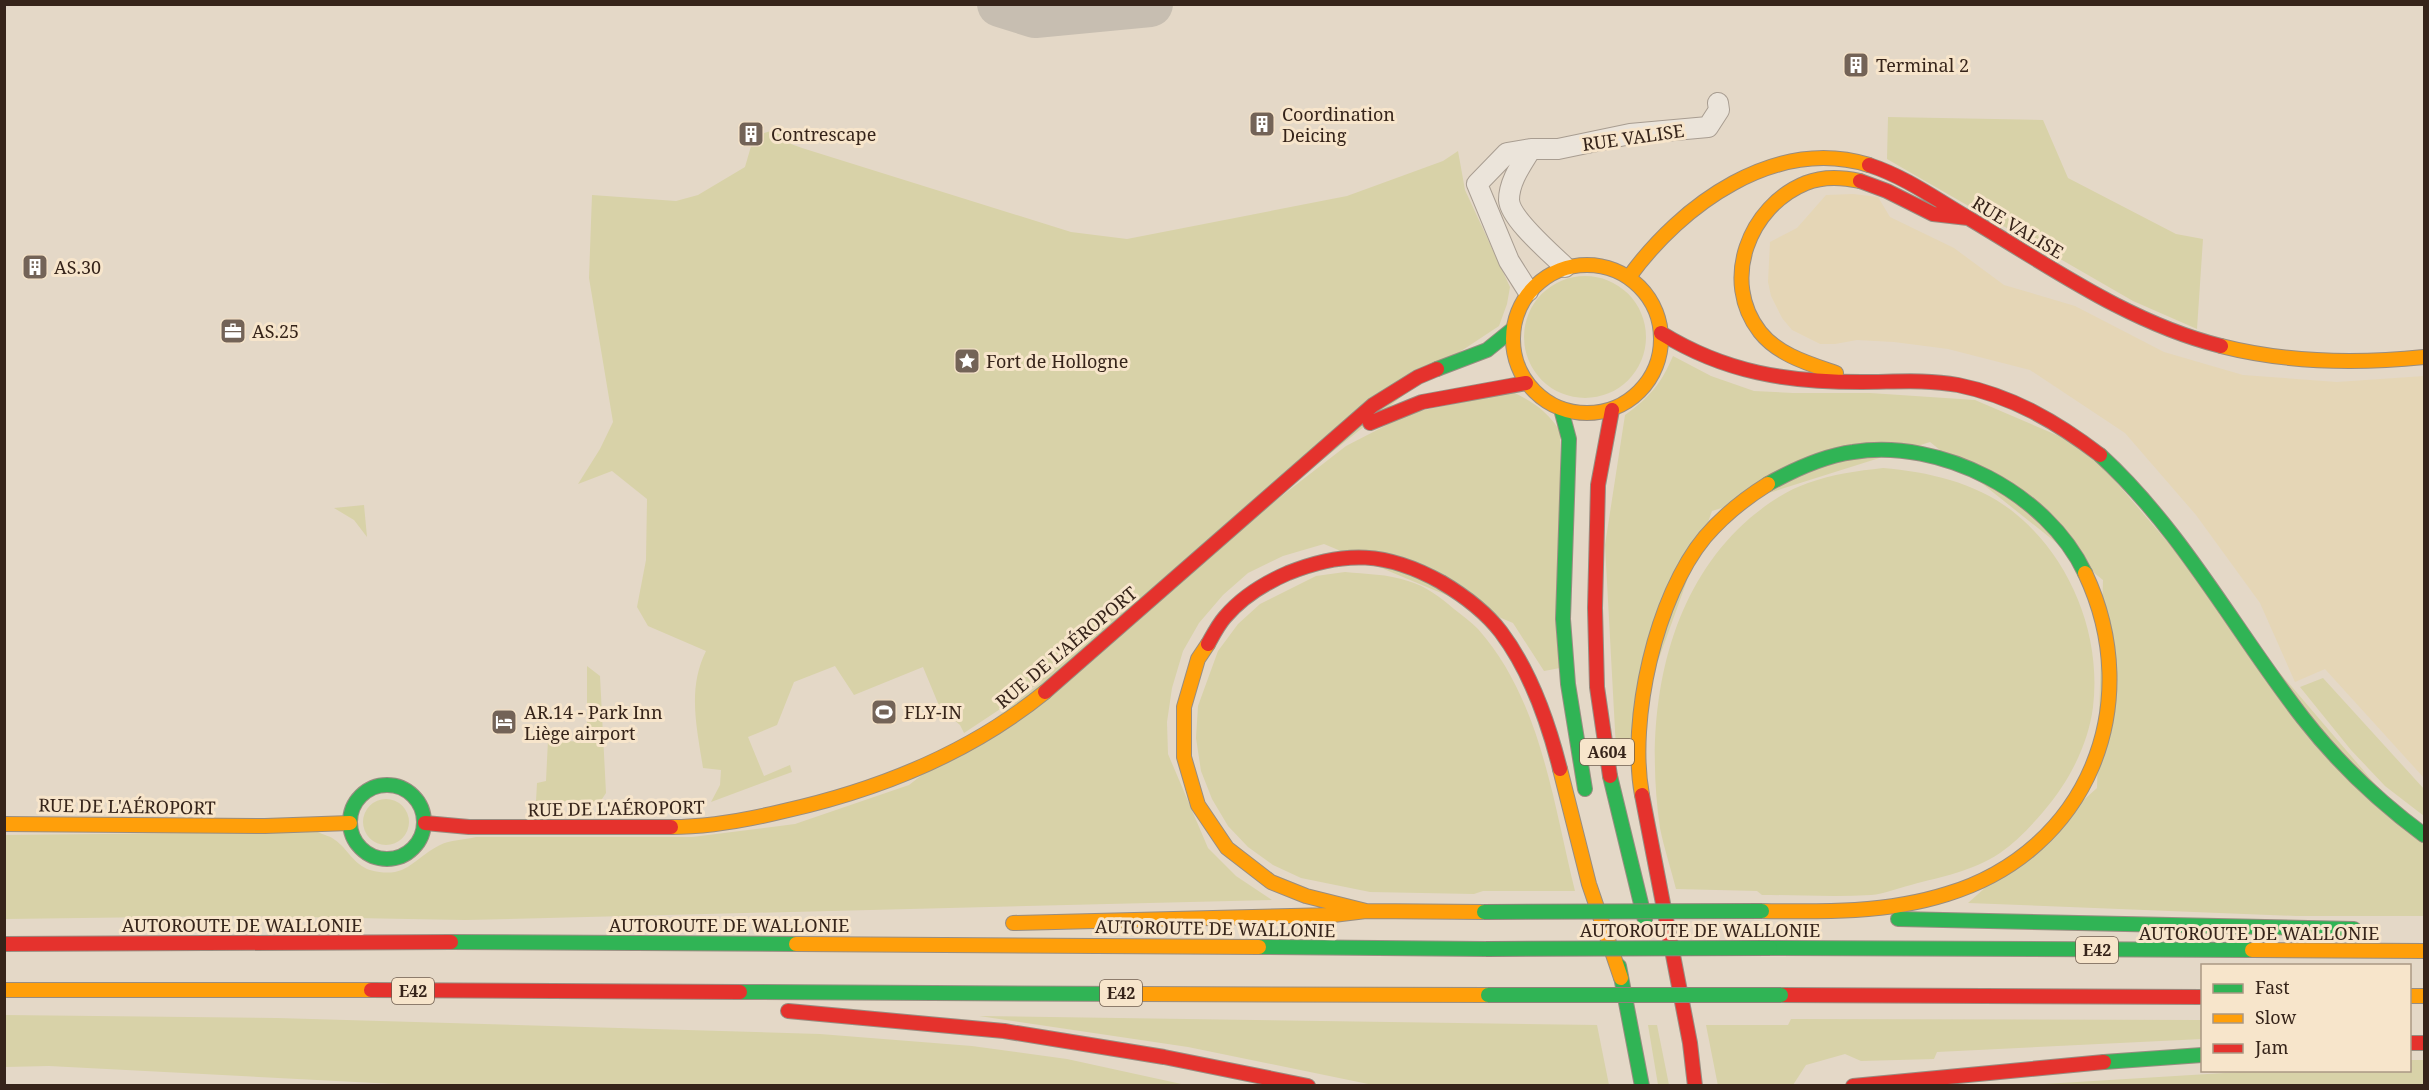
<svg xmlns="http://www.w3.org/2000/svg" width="2429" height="1090" font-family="'Noto Serif',serif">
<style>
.farmland{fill:#e5d6b6}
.green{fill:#d8d2a8}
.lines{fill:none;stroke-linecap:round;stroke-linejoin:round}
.taxiway{stroke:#c7beb1;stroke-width:46}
.street-casing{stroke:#a89d91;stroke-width:22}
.fast-casing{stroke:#988d81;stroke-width:16}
.slow-casing{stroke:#988d81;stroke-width:16}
.jam-casing{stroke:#988d81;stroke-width:16}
.street{stroke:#ebe4da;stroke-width:20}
.fast{stroke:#30b455;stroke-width:14}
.slow{stroke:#ff9f0a;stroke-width:14}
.jam{stroke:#e5322d;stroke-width:14}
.fast-bridge-casing{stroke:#8e8378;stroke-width:16;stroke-linecap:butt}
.fast-bridge{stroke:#30b455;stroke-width:14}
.labels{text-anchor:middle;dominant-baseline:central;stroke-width:6;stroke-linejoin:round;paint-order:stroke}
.shield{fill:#f7e5cb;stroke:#705e4f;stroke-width:1.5}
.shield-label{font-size:16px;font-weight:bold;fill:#36241a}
.poi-label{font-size:18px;fill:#36241a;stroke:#f7e5cb;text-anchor:start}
.street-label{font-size:18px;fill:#36241a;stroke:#f7e5cb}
</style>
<rect width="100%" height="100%" fill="#e4d8c7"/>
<path class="farmland" d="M 1853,194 L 1878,197 L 1890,217 L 1954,248 L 2004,285 L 2075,306 L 2164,352 L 2243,375 L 2337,382 L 2424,376 L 2424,778 L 2325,669 L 2295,682 L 2260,603 L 2196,515 L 2125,433 L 2030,370 L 1948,349 L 1894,342 L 1857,340 L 1835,344 L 1820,344 L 1792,330 L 1782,318 L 1771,296 L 1768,282 L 1770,242 L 1797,228 L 1826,195 Z"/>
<path class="green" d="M 1888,117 L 2043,120 L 2068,178 L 2176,234 L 2203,239 L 2197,329 L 2133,301 L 1887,159 Z
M 777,130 L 791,144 L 802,148 L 1071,232 L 1127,239 L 1347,196 L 1443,161 L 1458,151 L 1465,190 L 1510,287 L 1507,304 L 1499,326 L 1449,359 L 1053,674 L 964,733 L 960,725 L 940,708 L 923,667 L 854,695 L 835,666 L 794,682 L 777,725 L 748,737 L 764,776 L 790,765 L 792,772 L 711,802 L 720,785 L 721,770 L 703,768 C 697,728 687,689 706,651 L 648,626 L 637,607 L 646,560 L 647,499 L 612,471 L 578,484 L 600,449 L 613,422 L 589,278 L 592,195 L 676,201 L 698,195 L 745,167 C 753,143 750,134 777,130 Z
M1524 337a61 61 0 1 1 122 0a61 61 0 1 1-122 0Z
M 1673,356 L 1711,376 L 1754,391 L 1793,393 L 1870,393 L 1975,400 L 2087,448 L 2424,841 L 2424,916 L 2296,916 L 1968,903 L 2097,788 L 2103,580 L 1930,442 L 1712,511 L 1626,750 L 1616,749 L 1605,545 L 1625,415 C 1650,397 1661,384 1673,356 Z
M 1513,392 C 1533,402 1548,412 1560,431 L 1560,668 L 1544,671 L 1513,623 L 1324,544 L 1283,556 L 1248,573 L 1223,595 L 1199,623 L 1183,651 L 1172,688 L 1167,722 L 1168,754 L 1208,848 L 1236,876 L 1272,900 L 465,920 L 236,916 L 5,919 L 4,835 L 318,832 C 323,835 331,836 335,840 C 347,848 354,865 370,870 C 407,880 412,859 440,845 C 450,840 464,840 476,837 L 692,837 L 795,824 L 909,785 L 1346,446 L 1410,413 Z
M 1883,468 C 1928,472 1974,482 2011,510 C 2069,555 2102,633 2093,707 C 2088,746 2068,783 2043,812 C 2030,827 2016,842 2000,853 C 1971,872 1943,876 1911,885 C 1898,888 1884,894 1871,895 C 1835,897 1798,895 1762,895 L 1757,891 L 1676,889 C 1671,869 1664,848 1660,828 C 1644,719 1663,593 1750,518 C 1767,504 1787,490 1808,483 C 1833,474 1857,471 1883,468 Z
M 364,505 L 367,537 L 354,520 L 334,508 Z
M 1345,572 C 1365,574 1388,574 1408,581 C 1426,586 1440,597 1454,609 C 1462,615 1471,622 1478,629 C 1541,700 1553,802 1575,891 L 1483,891 L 1474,894 L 1370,892 L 1301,878 L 1273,865 L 1248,847 L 1228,826 L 1212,799 L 1201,771 L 1196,738 L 1198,706 L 1218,651 L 1238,624 L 1260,604 L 1316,576 Z
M 587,666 L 600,676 L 606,793 L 600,802 L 536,801 L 537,783 L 546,781 L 548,740 L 587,742 Z
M 2323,678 L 2424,789 L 2424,816 L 2385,786 L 2351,750 L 2300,687 Z
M363 822a23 23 0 1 1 46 0a23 23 0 1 1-46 0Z
M 5,1015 L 277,1018 L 820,1034 L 972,1046 L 1067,1059 L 1186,1085 L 433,1086 L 49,1066 L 5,1067 Z
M 979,1016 L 1597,1025 L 1609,1085 L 1373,1085 L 1188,1047 Z
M 1791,1019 L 2202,1020 L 2202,1039 L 1937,1052 L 1934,1059 L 1861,1061 L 1845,1054 L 1806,1065 L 1793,1085 L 1718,1086 L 1706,1025 L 1788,1025 Z
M 1648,1025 L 1657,1025 L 1669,1085 L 1658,1085 Z
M 2410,1060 L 2424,1060 L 2424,1085 L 2028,1085 L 2257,1071 L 2410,1070 Z"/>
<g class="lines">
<path class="taxiway" d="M 1000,4 L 1035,15 L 1150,4"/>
<g class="street-casing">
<path id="street" d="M 1531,149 C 1522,164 1509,181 1509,200 C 1510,219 1551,253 1565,267
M 1528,291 L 1509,261 L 1477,184 L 1507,153 L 1531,149 L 1558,149 L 1630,134 L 1708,127 L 1719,110 L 1718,103"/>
</g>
<g class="fast-casing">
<path id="fast" d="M 1437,369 L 1487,350 L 1513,329
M 1561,409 L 1569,439 L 1563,619 L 1568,684 L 1585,789
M 2100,455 C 2183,531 2235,631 2303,718 C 2338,763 2378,801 2424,835
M 1768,484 C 1795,469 1823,456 1853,452 C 1941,438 2047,493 2085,573
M 1610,776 L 1645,920
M350 822a37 37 0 1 1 74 0a37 37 0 1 1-74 0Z
M 1898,919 L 2354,929
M 451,942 L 796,944
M 1259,947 L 1486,949
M 1770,948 L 2252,950
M 1619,966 L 1642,1086
M 740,992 L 1136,994
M 2104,1062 L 2202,1055"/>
</g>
<g class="slow-casing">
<path id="slow" d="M1513 339a74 74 0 1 1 148 0a74 74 0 1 1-148 0Z
M 1629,277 C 1681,205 1775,136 1869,165
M 2221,346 C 2288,363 2356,364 2424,357
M 1836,373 C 1810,364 1778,355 1760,332 C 1720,281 1749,206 1806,183 C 1823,176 1842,177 1860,181
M 1208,644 L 1198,659 L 1184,707 L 1184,757 L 1198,805 L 1227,848 L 1271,882 L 1306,896 L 1366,911
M 1560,769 L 1589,884 L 1621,978
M 1642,795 C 1628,720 1656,596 1705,537 C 1723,516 1744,499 1768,484
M 4,824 L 265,826 L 350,823
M 671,827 C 710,827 747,820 784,811 C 878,790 970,753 1045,692
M 1762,911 C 1824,912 1887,913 1947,894 C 2088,851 2147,704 2085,573
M 1013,923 L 1333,915 L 1366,911 L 1484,912
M 796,944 L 1259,947
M 2252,950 L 2424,951
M 4,990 L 371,990
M 1136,994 L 1488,995
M 2410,996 L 2424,996"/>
</g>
<g class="jam-casing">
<path id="jam" d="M 1869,165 C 1906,177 1937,200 1970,219 C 2051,267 2129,323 2221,346
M 1860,181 L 1887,191 L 1933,214 L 1968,218
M 1661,333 C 1726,373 1787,382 1862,382 C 1894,382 1925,379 1958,385 C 2012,396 2057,422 2100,455
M 1370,423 L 1422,402 L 1526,383
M 1208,644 C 1213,635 1218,625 1225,617 C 1242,597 1265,583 1288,573 C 1345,550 1387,552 1441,582 C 1463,595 1485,611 1501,632 C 1531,672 1548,721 1560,769
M 1045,692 L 1373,405 L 1418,377 L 1437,369
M 1610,776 L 1597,687 L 1595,608 L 1598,485 L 1612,410
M 1642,795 L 1690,1043 L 1695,1086
M 425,823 L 469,827 L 671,827
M 4,944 L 451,942
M 371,990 L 740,992
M 1781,995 L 2202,997
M 788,1011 L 1004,1031 L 1164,1057 L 1308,1086
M 2410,1043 L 2424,1043
M 1853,1086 L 2104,1062"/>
</g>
<use href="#street" class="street"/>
<use href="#fast" class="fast"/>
<use href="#slow" class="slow"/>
<use href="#jam" class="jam"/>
<g class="fast-bridge-casing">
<path id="fast-bridge" d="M 1484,912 L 1762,911
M 1486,949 L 1770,948
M 1488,995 L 1781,995"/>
</g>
<use href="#fast-bridge" class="fast-bridge"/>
</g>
<defs>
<g id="building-square" transform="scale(1.35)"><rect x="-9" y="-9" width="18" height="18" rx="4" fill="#736357" stroke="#f7e5cb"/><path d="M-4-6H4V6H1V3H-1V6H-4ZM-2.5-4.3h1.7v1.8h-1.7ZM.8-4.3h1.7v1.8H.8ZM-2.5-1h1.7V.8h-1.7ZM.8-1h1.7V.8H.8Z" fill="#fff"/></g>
<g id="office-square" transform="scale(1.35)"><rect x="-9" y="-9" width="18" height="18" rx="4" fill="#736357" stroke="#f7e5cb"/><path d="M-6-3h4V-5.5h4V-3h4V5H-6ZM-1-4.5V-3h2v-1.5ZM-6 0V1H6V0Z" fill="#fff"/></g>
<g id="sight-square" transform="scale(1.35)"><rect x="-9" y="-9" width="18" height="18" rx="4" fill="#736357" stroke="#f7e5cb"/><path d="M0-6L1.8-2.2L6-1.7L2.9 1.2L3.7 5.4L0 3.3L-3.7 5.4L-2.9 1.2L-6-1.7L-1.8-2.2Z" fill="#fff"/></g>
<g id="stadium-square" transform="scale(1.35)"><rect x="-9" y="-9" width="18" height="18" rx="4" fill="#736357" stroke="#f7e5cb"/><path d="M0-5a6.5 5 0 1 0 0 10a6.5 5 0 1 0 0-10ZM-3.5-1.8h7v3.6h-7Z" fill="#fff"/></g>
<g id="hotel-square" transform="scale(1.35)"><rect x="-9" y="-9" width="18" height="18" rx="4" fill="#736357" stroke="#f7e5cb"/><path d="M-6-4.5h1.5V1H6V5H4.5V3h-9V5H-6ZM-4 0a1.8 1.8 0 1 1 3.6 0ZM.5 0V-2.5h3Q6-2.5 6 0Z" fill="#fff"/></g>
</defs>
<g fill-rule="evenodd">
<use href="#building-square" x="1856" y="65"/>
<use href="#building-square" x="1262" y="124"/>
<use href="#building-square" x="751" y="134"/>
<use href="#building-square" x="35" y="267"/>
<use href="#office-square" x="233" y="331"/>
<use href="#sight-square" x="967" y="361"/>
<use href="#stadium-square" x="884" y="712"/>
<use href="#hotel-square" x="504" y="722"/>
</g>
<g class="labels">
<g class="shield">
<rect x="1580" y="739" width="54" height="26" rx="4.5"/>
<rect x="2076" y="937" width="42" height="26" rx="4.5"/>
<rect x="392" y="978" width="42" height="26" rx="4.5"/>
<rect x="1100" y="980" width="42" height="26" rx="4.5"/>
</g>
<g class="shield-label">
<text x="1607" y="752">A604</text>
<text x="2097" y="950">E42</text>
<text x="413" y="991">E42</text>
<text x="1121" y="993">E42</text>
</g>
<g class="poi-label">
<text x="1876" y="65">Terminal 2</text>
<text x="1282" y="114">Coordination<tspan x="1282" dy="21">Deicing</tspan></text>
<text x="771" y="134">Contrescape</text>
<text x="54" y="267">AS.30</text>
<text x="252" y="331">AS.25</text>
<text x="986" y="361">Fort de Hollogne</text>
<text x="524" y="712">AR.14 - Park Inn<tspan x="524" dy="21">Liège airport</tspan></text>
<text x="904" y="712">FLY-IN</text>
</g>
<g class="street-label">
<text transform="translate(1633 137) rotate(-8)">RUE VALISE</text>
<text transform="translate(2018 227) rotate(31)">RUE VALISE</text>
<text transform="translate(1066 647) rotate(-40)">RUE DE L'AÉROPORT</text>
<text transform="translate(127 806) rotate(1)">RUE DE L'AÉROPORT</text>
<text transform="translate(616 808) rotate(-1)">RUE DE L'AÉROPORT</text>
<text x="242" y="925">AUTOROUTE DE WALLONIE</text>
<text x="729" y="925">AUTOROUTE DE WALLONIE</text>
<text transform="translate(1215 928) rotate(1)">AUTOROUTE DE WALLONIE</text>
<text x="1700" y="930">AUTOROUTE DE WALLONIE</text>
<text x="2259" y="933">AUTOROUTE DE WALLONIE</text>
</g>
</g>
<rect width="2429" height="1090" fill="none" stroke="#36241a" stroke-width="12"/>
<rect x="2201" y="964" width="210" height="108" fill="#f7e5cb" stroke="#aa9884" stroke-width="1.5"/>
<rect x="2213" y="984" width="30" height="9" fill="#30b455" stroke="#aa9884" stroke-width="1.5"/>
<text x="2255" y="994" font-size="18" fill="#36241a">Fast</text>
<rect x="2213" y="1014" width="30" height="9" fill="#ff9f0a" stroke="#aa9884" stroke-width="1.5"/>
<text x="2255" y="1024" font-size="18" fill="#36241a">Slow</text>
<rect x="2213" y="1044" width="30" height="9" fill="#e5322d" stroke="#aa9884" stroke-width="1.5"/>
<text x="2255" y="1054" font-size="18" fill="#36241a">Jam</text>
</svg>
